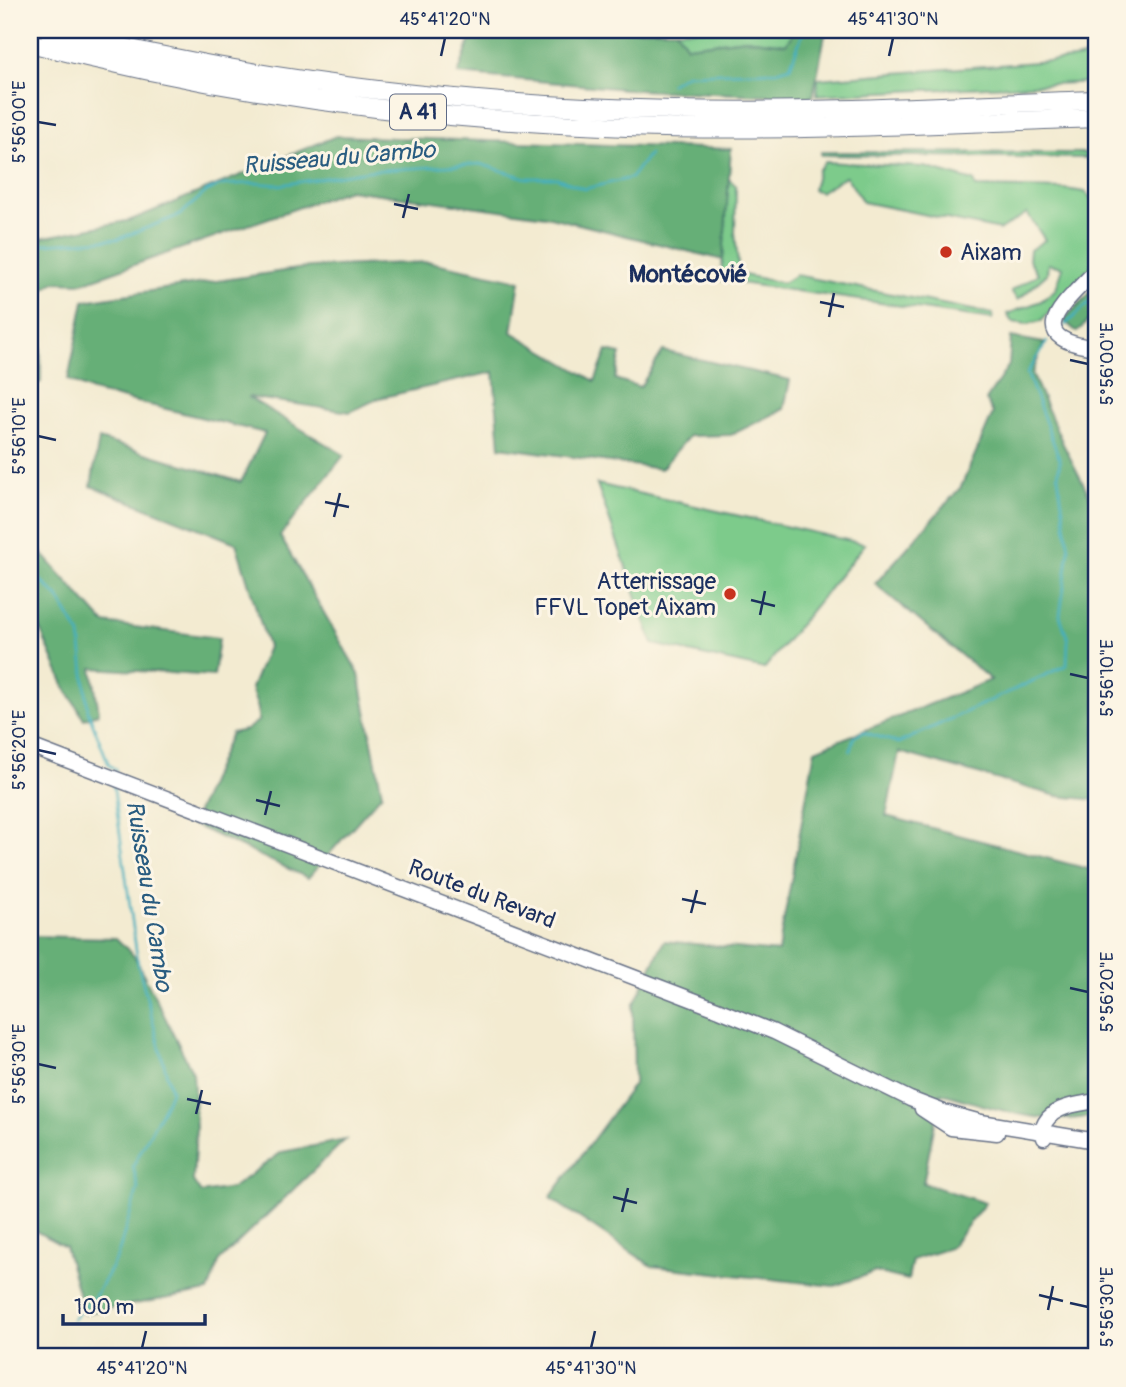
<svg xmlns="http://www.w3.org/2000/svg" width="1126" height="1387" font-family="Pangolin,sans-serif">
<style>
.green{fill:#7dcb8b;stroke:#4c7d74;stroke-width:2}
.forest{fill:#66af77;stroke:#406f6a;stroke-width:2}
.lines{fill:none;stroke-linecap:round;stroke-linejoin:round}
.stream{stroke:#42afbf;stroke-width:2.5}
.secondary-casing{stroke:#677186;stroke-width:17}
.highway-casing{stroke:#677186;stroke-width:20}
.secondary{stroke:#fff;stroke-width:14}
.highway{stroke:#fff;stroke-width:18}
.ticks{fill:none;stroke:#1b2f5e;stroke-width:2.5}
.poi-dot{fill:#c8321e;stroke:#fcf5e5;stroke-width:2.5}
.labels{text-anchor:middle;dominant-baseline:central;stroke-width:6;stroke-linejoin:round;paint-order:stroke}
.shield{fill:#fcf5e5;stroke:#5e6a86;stroke-width:2}
.shield-label{font-size:21px;font-weight:bold;fill:#1b2f5e}
.poi-label{font-size:23px;fill:#1b2f5e;stroke:#fcf5e5;text-anchor:start}
.street-label{font-size:23px;fill:#1b2f5e;stroke:#fcf5e5}
.water-label{font-size:24px;font-style:italic;fill:#295c80;stroke:#fcf5e5}
.neighbourhood-label{font-size:24px;font-weight:bold;fill:#1b2f5e;stroke:#fcf5e5}
.neatline{fill:none;stroke:#1b2f5e;stroke-width:2.5}
.ticks-label{font-size:18px;text-anchor:middle;fill:#1b2f5e}
</style>
<rect width="100%" height="100%" fill="#fcf5e5"/>
<filter id="ink" filterUnits="userSpaceOnUse"><feTurbulence type="fractalNoise" baseFrequency=".0143" numOctaves="2"/><feDisplacementMap in="SourceGraphic" scale="14" xChannelSelector="R" yChannelSelector="G"/><feConvolveMatrix kernelMatrix="1 2 1 2 8 2 1 2 1" color-interpolation-filters="sRGB"/></filter>
<filter id="wash" filterUnits="userSpaceOnUse"><feTurbulence type="fractalNoise" baseFrequency=".00686" numOctaves="4" result="noise"/><feDisplacementMap in="SourceGraphic" scale="28" xChannelSelector="R" yChannelSelector="G"/><feGaussianBlur stdDeviation="1.57" result="paint"/><feColorMatrix in="noise" values="0 0 0 0 0 0 0 0 0 0 0 0 0 0 0 0 0 1.4 0 .05"/><feComposite in="paint" operator="in"/></filter>
<g filter="url(#wash)">
<rect width="100%" height="100%" fill="#f3ebd1"/>
<path class="green" d="M 676,30 L 795,30 L 786,44 L 746,39 L 687,46 Z
M 1096,54 L 1096,82 L 817,95 L 818,79 L 1075,59 Z
M 821,152 L 1096,153 L 1096,158 L 821,155 Z
M 825,162 L 925,167 L 974,181 L 976,187 L 1065,189 L 1085,192 L 1096,203 L 1096,261 L 1041,321 L 1027,324 L 1012,322 L 1007,314 L 1041,301 L 1056,289 L 1063,267 L 1048,264 L 1047,274 L 1018,300 L 1011,291 L 1038,274 L 1029,260 L 1030,250 L 1045,240 L 1027,213 L 1000,230 L 863,202 L 846,176 L 820,192 L 813,190 L 818,170 Z
M 728,178 L 736,186 L 735,232 L 739,274 L 783,283 L 796,275 L 993,314 L 992,319 L 719,280 L 723,260 Z
M 597,484 L 865,544 L 764,669 L 653,644 Z"/>
<path class="forest" d="M 474,30 L 676,30 L 687,46 L 746,39 L 786,44 L 795,30 L 826,30 L 813,97 L 636,90 L 458,74 Z
M 336,136 L 731,149 L 723,260 L 546,216 L 349,190 L 82,283 L 55,282 L 40,292 L 41,382 L 30,387 L 30,240 L 131,220 Z
M 430,262 L 520,281 L 512,332 L 595,381 L 607,351 L 621,354 L 615,379 L 640,387 L 663,351 L 790,380 L 784,409 L 731,435 L 689,436 L 661,469 L 500,447 L 494,372 L 379,398 L 350,412 L 248,397 L 344,455 L 280,536 L 359,674 L 382,794 L 308,878 L 192,824 L 231,733 L 246,730 L 258,721 L 258,709 L 251,688 L 268,647 L 236,543 L 91,486 L 99,439 L 241,482 L 265,433 L 92,391 L 68,380 L 84,301 L 310,267 Z
M 1096,287 L 1096,313 L 1077,332 L 1063,320 Z
M 1011,337 L 1044,343 L 1032,374 L 1063,444 L 1096,508 L 1096,800 L 1057,796 L 899,752 L 886,816 L 1096,871 L 1096,1115 C 1045,1128 991,1107 941,1093 L 923,1183 L 985,1203 L 950,1248 L 912,1260 L 908,1280 L 875,1272 L 834,1286 L 652,1266 L 550,1198 L 634,1084 L 633,1006 L 664,941 L 778,952 L 815,750 L 991,680 L 875,584 L 961,487 L 993,413 L 986,400 L 1009,365 Z
M 30,534 L 44,556 L 104,623 L 219,638 L 214,676 L 92,668 L 99,713 L 84,719 L 65,687 L 40,629 L 30,631 Z
M 30,936 L 116,938 L 135,957 L 193,1073 L 196,1128 L 193,1181 L 201,1193 L 232,1188 L 282,1152 L 345,1140 L 220,1260 L 208,1291 L 84,1313 L 65,1247 L 30,1228 Z"/>
<g class="lines">
<path class="stream" d="M 670,84 L 686,74 L 777,71 L 790,67 L 804,30
M 30,245 L 118,239 L 180,215 L 207,191 L 222,185 L 255,183 L 280,185 L 367,171 L 480,164 L 526,178 L 557,178 L 584,189 L 631,178 L 649,154
M 1065,325 L 1096,296
M 30,334 L 35,336 L 33,421 L 30,431
M 30,570 L 58,597 L 80,635 L 88,711 L 109,765 L 116,770
M 850,751 L 854,737 L 863,732 L 899,743 L 1067,665 L 1068,639 L 1060,616 L 1069,549 L 1058,477 L 1060,460 L 1027,373 L 1047,342
M 72,1320 L 95,1296 L 117,1257 L 138,1188 L 133,1166 L 166,1103 L 171,1091 L 138,964 L 113,783"/>
</g>
</g>
<g filter="url(#ink)">
<g class="lines">
<g class="secondary-casing">
<path id="secondary" d="M 1096,270 C 1068,301 1017,338 1096,348
M 30,746 L 717,1009 L 774,1032 L 910,1099 L 944,1112 L 981,1122 L 1096,1141
M 922,1109 L 951,1128 L 997,1133
M 1044,1138 L 1042,1129 C 1050,1106 1074,1105 1096,1101"/>
</g>
<g class="highway-casing">
<path id="highway" d="M 48,30 C 252,81 463,106 673,110 C 814,113 955,105 1096,100
M 30,43 C 224,93 426,121 627,127 C 784,132 940,124 1096,118"/>
</g>
<use href="#secondary" class="secondary"/>
<use href="#highway" class="highway"/>
</g>
</g>
<path class="ticks" d="M 441,56 L 445,38M 889,56 L 893,38M 38,122 L 56,125M 394,204 L 418,209M 403,218 L 409,194M 820,302 L 844,307M 829,317 L 834,293M 1070,360 L 1088,364M 38,436 L 56,440M 325,502 L 349,507M 334,517 L 340,493M 751,600 L 775,606M 760,615 L 765,591M 1070,674 L 1088,678M 38,750 L 56,754M 256,800 L 280,806M 265,815 L 271,791M 682,899 L 706,904M 691,913 L 697,890M 1070,988 L 1088,992M 38,1064 L 56,1068M 187,1099 L 211,1104M 196,1114 L 202,1090M 613,1197 L 637,1203M 622,1212 L 628,1188M 1039,1295 L 1063,1301M 1070,1303 L 1088,1307M 1048,1310 L 1053,1286M 142,1348 L 146,1331M 591,1348 L 595,1331"/>
<g class="poi-dot">
<circle cx="946" cy="252" r="7"/>
<circle cx="730" cy="594" r="7"/>
</g>
<g class="labels">
<rect class="shield" x="390" y="94.5" width="56" height="35" rx="5"/>
<g class="shield-label">
<text x="418" y="112">A 41</text>
</g>
<g class="poi-label">
<text x="960" y="252">Aixam</text>
<text x="716" y="581" text-anchor="end">Atterrissage<tspan x="716" dy="26">FFVL Topet Aixam</tspan></text>
</g>
<g class="street-label">
<text transform="translate(482 894) rotate(21)">Route du Revard</text>
</g>
<g class="water-label">
<text transform="translate(339 158) rotate(-5)">Ruisseau du Cambo</text>
<text transform="translate(149 896) rotate(81)">Ruisseau du Cambo</text>
</g>
<g class="neighbourhood-label">
<text x="688" y="274">Montécovié</text>
</g>
</g>
<rect width="1126" height="1387" fill="none" stroke="#fcf5e5" stroke-width="77"/>
<path d="M63 1314v10h142v-10" fill="none" stroke="#1b2f5e" stroke-width="3.5"/>
<text x="74" y="1314" font-size="21" fill="#1b2f5e" stroke="#fcf5e5" stroke-width="5" paint-order="stroke">100 m</text>
<rect x="38" y="38" width="1050" height="1310" class="neatline"/>
<g class="ticks-label">
<text x="445" y="25">45°41'20"N</text>
<text x="893" y="25">45°41'30"N</text>
<text transform="translate(19 122) rotate(-90)" y="6">5°56'00"E</text>
<text transform="translate(1107 364) rotate(-90)" y="6">5°56'00"E</text>
<text transform="translate(19 436) rotate(-90)" y="6">5°56'10"E</text>
<text transform="translate(1107 678) rotate(-90)" y="6">5°56'10"E</text>
<text transform="translate(19 750) rotate(-90)" y="6">5°56'20"E</text>
<text transform="translate(1107 992) rotate(-90)" y="6">5°56'20"E</text>
<text transform="translate(19 1064) rotate(-90)" y="6">5°56'30"E</text>
<text transform="translate(1107 1307) rotate(-90)" y="6">5°56'30"E</text>
<text x="142" y="1374">45°41'20"N</text>
<text x="591" y="1374">45°41'30"N</text>
</g>
</svg>
